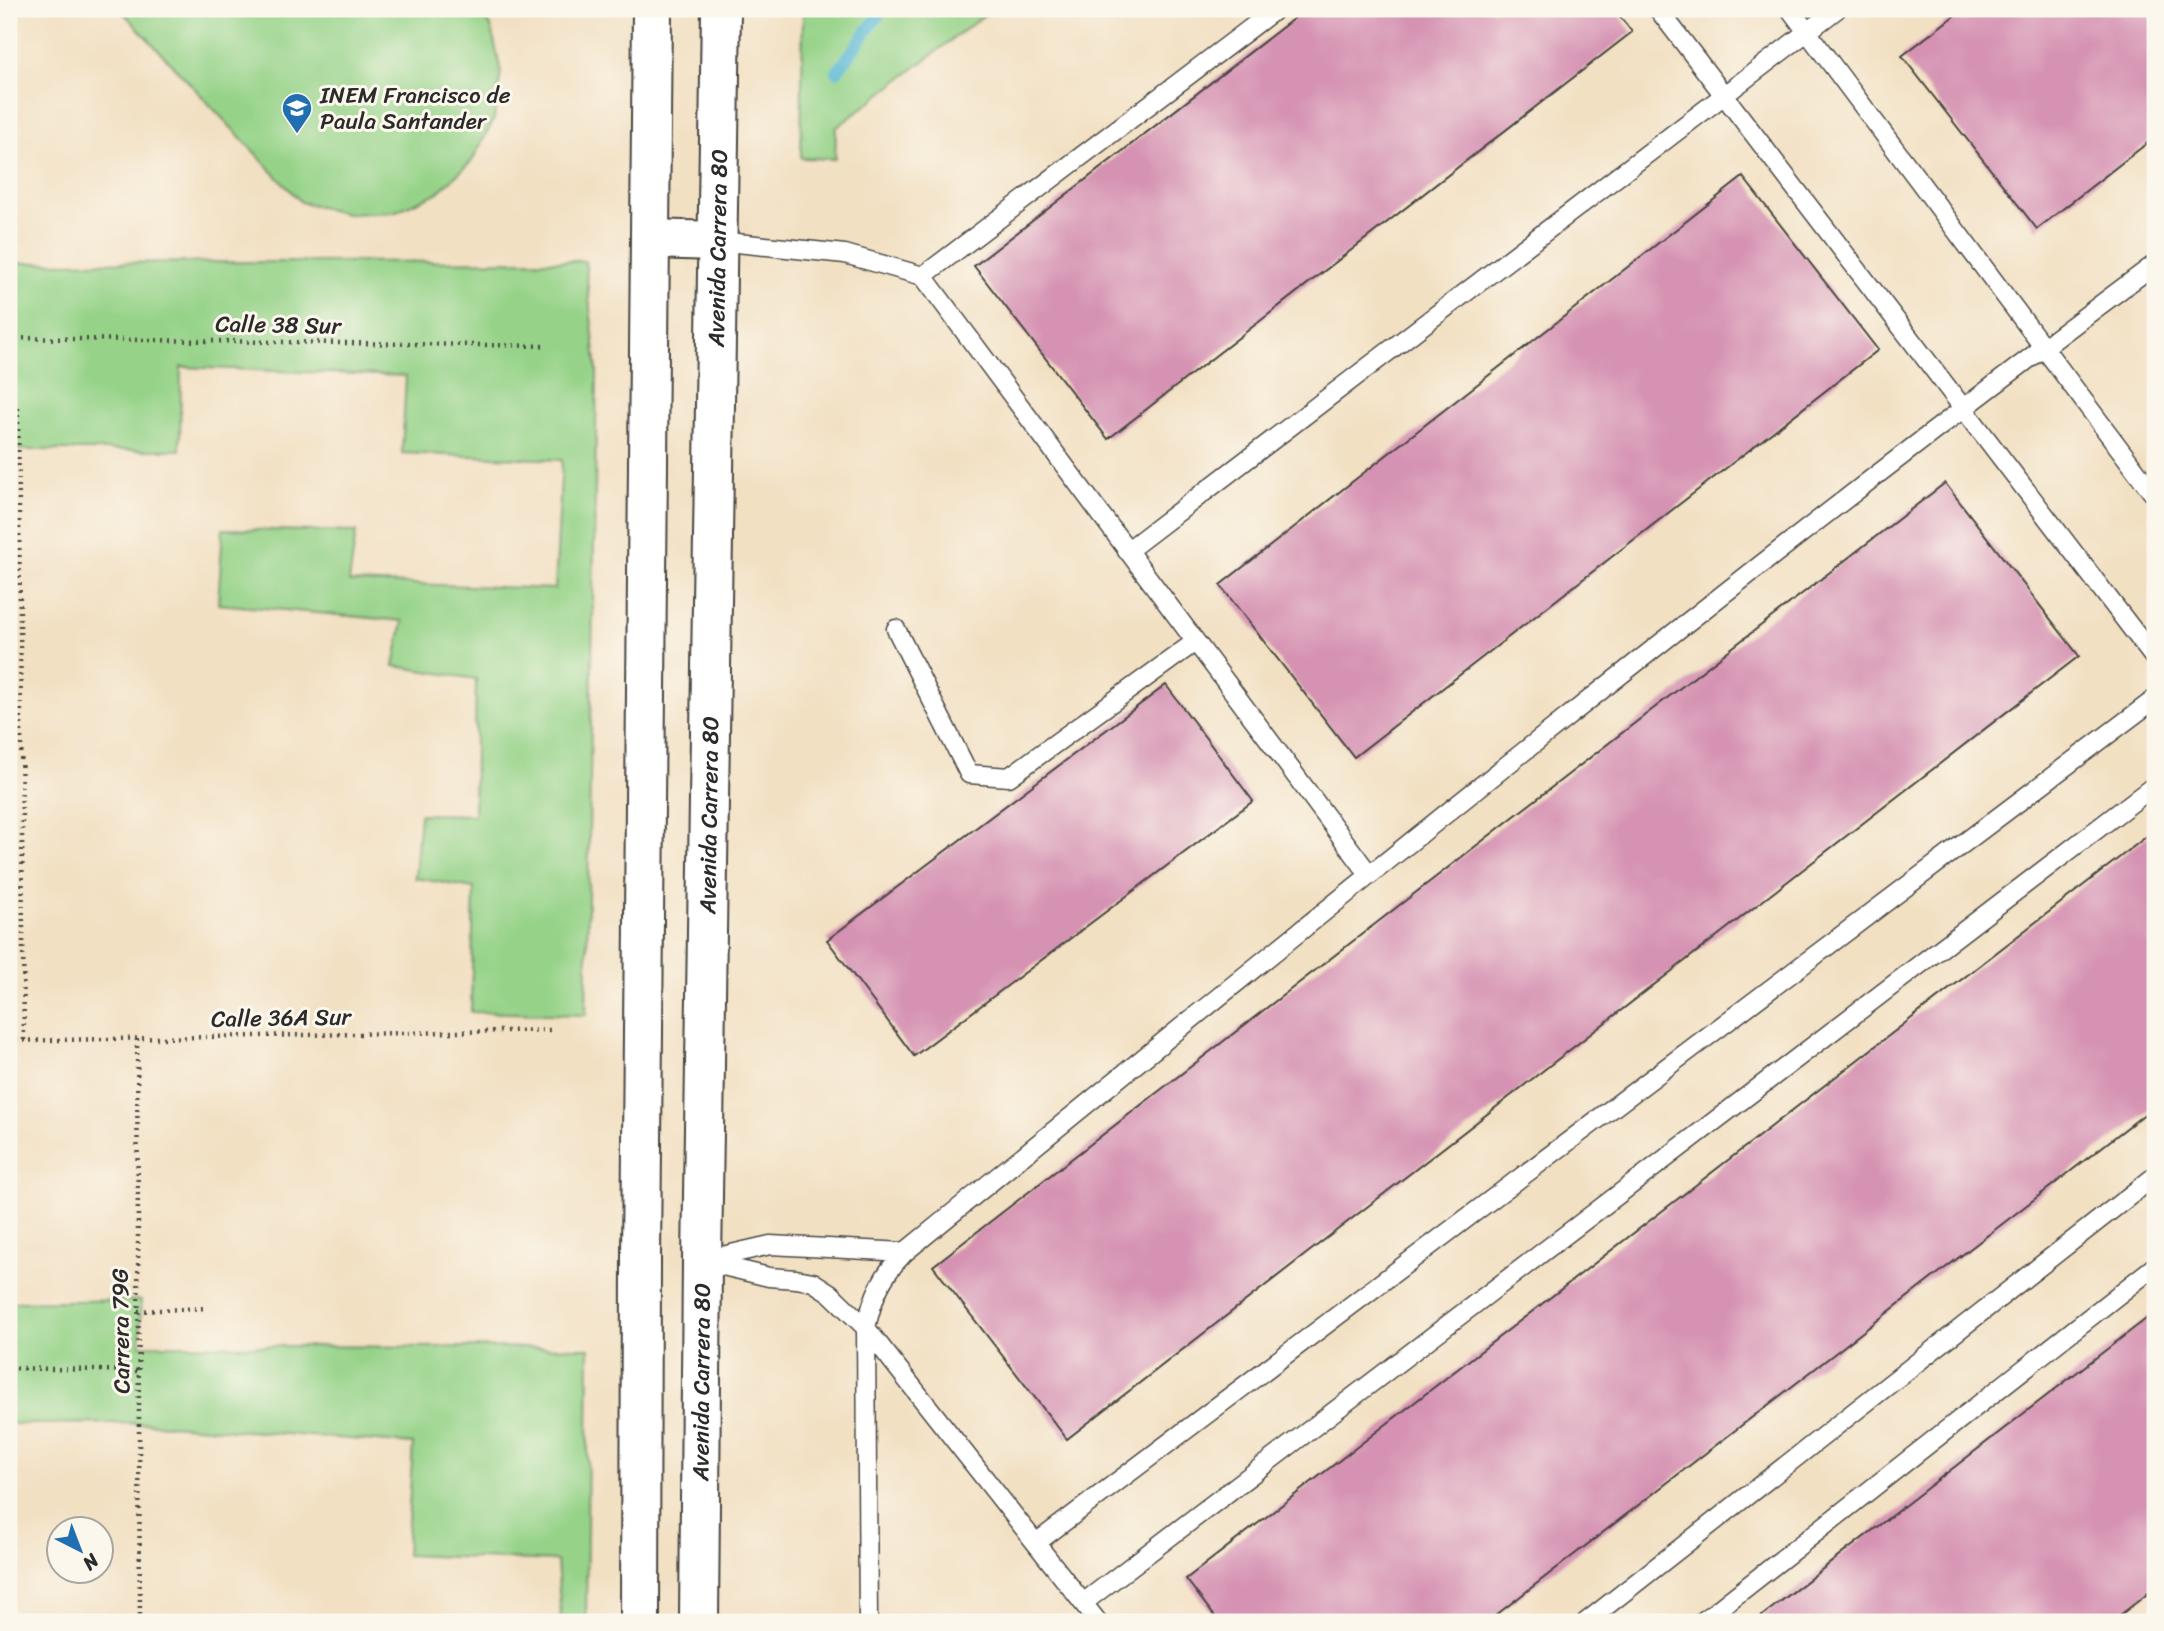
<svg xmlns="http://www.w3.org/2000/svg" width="2164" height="1631" font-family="Sriracha,sans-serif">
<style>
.green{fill:#96d389;stroke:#607f5a;stroke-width:2}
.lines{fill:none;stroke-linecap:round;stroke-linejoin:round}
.stream{stroke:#56b7d5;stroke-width:12}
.building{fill:#d592b2}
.service-casing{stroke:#494642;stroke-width:21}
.primary-casing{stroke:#494642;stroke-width:42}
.path{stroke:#494642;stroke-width:4.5;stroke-dasharray:2 5;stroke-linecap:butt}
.service{stroke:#fff;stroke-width:18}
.primary{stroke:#fff;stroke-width:38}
.labels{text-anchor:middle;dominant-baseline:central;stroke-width:6;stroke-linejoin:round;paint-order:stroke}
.poi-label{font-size:23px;fill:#2b2b2b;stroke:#fbf7ec;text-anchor:start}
.street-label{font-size:23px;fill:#2b2b2b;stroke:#fbf7ec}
</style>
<rect width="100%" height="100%" fill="#fbf7ec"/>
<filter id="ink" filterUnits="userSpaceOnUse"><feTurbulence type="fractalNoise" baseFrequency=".0143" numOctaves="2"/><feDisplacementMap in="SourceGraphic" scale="14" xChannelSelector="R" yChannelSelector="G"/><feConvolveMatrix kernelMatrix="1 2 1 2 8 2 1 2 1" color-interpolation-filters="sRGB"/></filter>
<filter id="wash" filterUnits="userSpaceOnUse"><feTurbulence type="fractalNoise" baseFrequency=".00686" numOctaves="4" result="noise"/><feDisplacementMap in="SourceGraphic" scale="28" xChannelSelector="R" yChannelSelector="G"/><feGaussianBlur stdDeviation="1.57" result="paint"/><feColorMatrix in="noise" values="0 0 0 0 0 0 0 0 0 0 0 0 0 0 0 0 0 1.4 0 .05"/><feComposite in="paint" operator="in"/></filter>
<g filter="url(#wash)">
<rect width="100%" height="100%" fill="#f2e0c3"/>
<path class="green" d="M 120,9 L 475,9 L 491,26 L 501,72 L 494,119 L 472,161 L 437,193 L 394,212 L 346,214 L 301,202 Z
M 803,9 L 992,9 L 836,128 L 835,159 L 801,158 Z
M 585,261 L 597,371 L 586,1015 L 471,1012 L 474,888 L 415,878 L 420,814 L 474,815 L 476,679 L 394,666 L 403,621 L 218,604 L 223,529 L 356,532 L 349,582 L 555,589 L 562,460 L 402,453 L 406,376 L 181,367 L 180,450 L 9,450 L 9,263 Z
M 141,1300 L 140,1345 L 589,1348 L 586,1622 L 561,1622 L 557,1561 L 406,1555 L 413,1444 L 144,1423 L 9,1424 L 9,1302 Z"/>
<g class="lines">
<path class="stream" d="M 837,72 L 883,9"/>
</g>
<g id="blocks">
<path class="building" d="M 1306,9 L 1614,9 L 1632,32 L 1108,439 L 974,266 Z
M 1963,9 L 2155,9 L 2155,137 L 2037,229 L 1902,56 Z
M 1743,177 L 1878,350 L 1354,757 L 1220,585 Z
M 1945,483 L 2079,656 L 1067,1439 L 933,1266 Z
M 1166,685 L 1253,801 L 914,1056 L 827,940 Z
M 2155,830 L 2155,1106 L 1487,1622 L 1219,1622 L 1186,1579 Z
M 2155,1312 L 2155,1588 L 2111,1622 L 1754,1622 Z"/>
</g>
</g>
<g filter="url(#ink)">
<use href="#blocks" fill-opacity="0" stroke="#494642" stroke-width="2"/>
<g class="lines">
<g class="service-casing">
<path id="service" d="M 1658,9 L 2155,659
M 1790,9 L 2155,496
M 717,241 L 845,254 L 923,276 L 1369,874
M 923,276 L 1276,9
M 1127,551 L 1837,9
M 896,629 L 969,774 L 1009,777 L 1195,642
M 705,1260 L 770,1245 L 905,1252
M 702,1261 L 769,1277 L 796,1279 L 813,1282 L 830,1293 L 866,1328 L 1098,1622
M 1036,1543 L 2155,699
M 1083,1603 L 2155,785
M 868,1622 L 866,1328 C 873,1296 882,1275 905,1252 C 1317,916 1729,581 2155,264
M 1586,1622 L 2155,1176
M 1702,1622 L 2155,1266"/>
</g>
<g class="primary-casing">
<g id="primary">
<path d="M 650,239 L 717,241"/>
<path d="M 640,1622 L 641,1259 L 652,9"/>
<path id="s1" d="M 699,1622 L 702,1261 L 721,9"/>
</g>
</g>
<path class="path" d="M 9,338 L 547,346
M 18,408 L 24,1041
M 137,1039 L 140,1622
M 9,1041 L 553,1030
M 138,1311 L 206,1308
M 9,1368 L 139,1371"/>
<use href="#service" class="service"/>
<use href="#primary" class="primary"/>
</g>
</g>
<defs>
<g id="school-pin" transform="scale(1.575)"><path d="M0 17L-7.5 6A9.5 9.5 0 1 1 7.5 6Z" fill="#1f6fb2" stroke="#fbf7ec"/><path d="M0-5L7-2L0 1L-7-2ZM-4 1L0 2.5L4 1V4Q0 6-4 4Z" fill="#fff"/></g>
</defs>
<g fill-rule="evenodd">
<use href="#school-pin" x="297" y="108"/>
</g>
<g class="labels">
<g class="poi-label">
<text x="320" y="95">INEM Francisco de<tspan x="320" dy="26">Paula Santander</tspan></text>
</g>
<g class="street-label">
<text stroke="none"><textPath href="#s1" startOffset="1374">Avenida Carrera 80</textPath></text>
<text transform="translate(278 325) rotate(1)">Calle 38 Sur</text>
<text stroke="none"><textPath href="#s1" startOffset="807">Avenida Carrera 80</textPath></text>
<text transform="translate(281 1018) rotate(-1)">Calle 36A Sur</text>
<text transform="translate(121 1331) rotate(-91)">Carrera 79G</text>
<text stroke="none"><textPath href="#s1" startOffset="240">Avenida Carrera 80</textPath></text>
</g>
</g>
<rect width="2164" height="1631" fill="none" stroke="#fbf7ec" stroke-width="35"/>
<g transform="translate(80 1550) rotate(138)"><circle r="33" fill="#fbf7ec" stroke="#a8a59f" stroke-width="2"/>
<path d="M0-5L12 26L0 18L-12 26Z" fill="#1f6fb2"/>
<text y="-10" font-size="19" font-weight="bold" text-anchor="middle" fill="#2b2b2b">N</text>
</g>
</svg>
